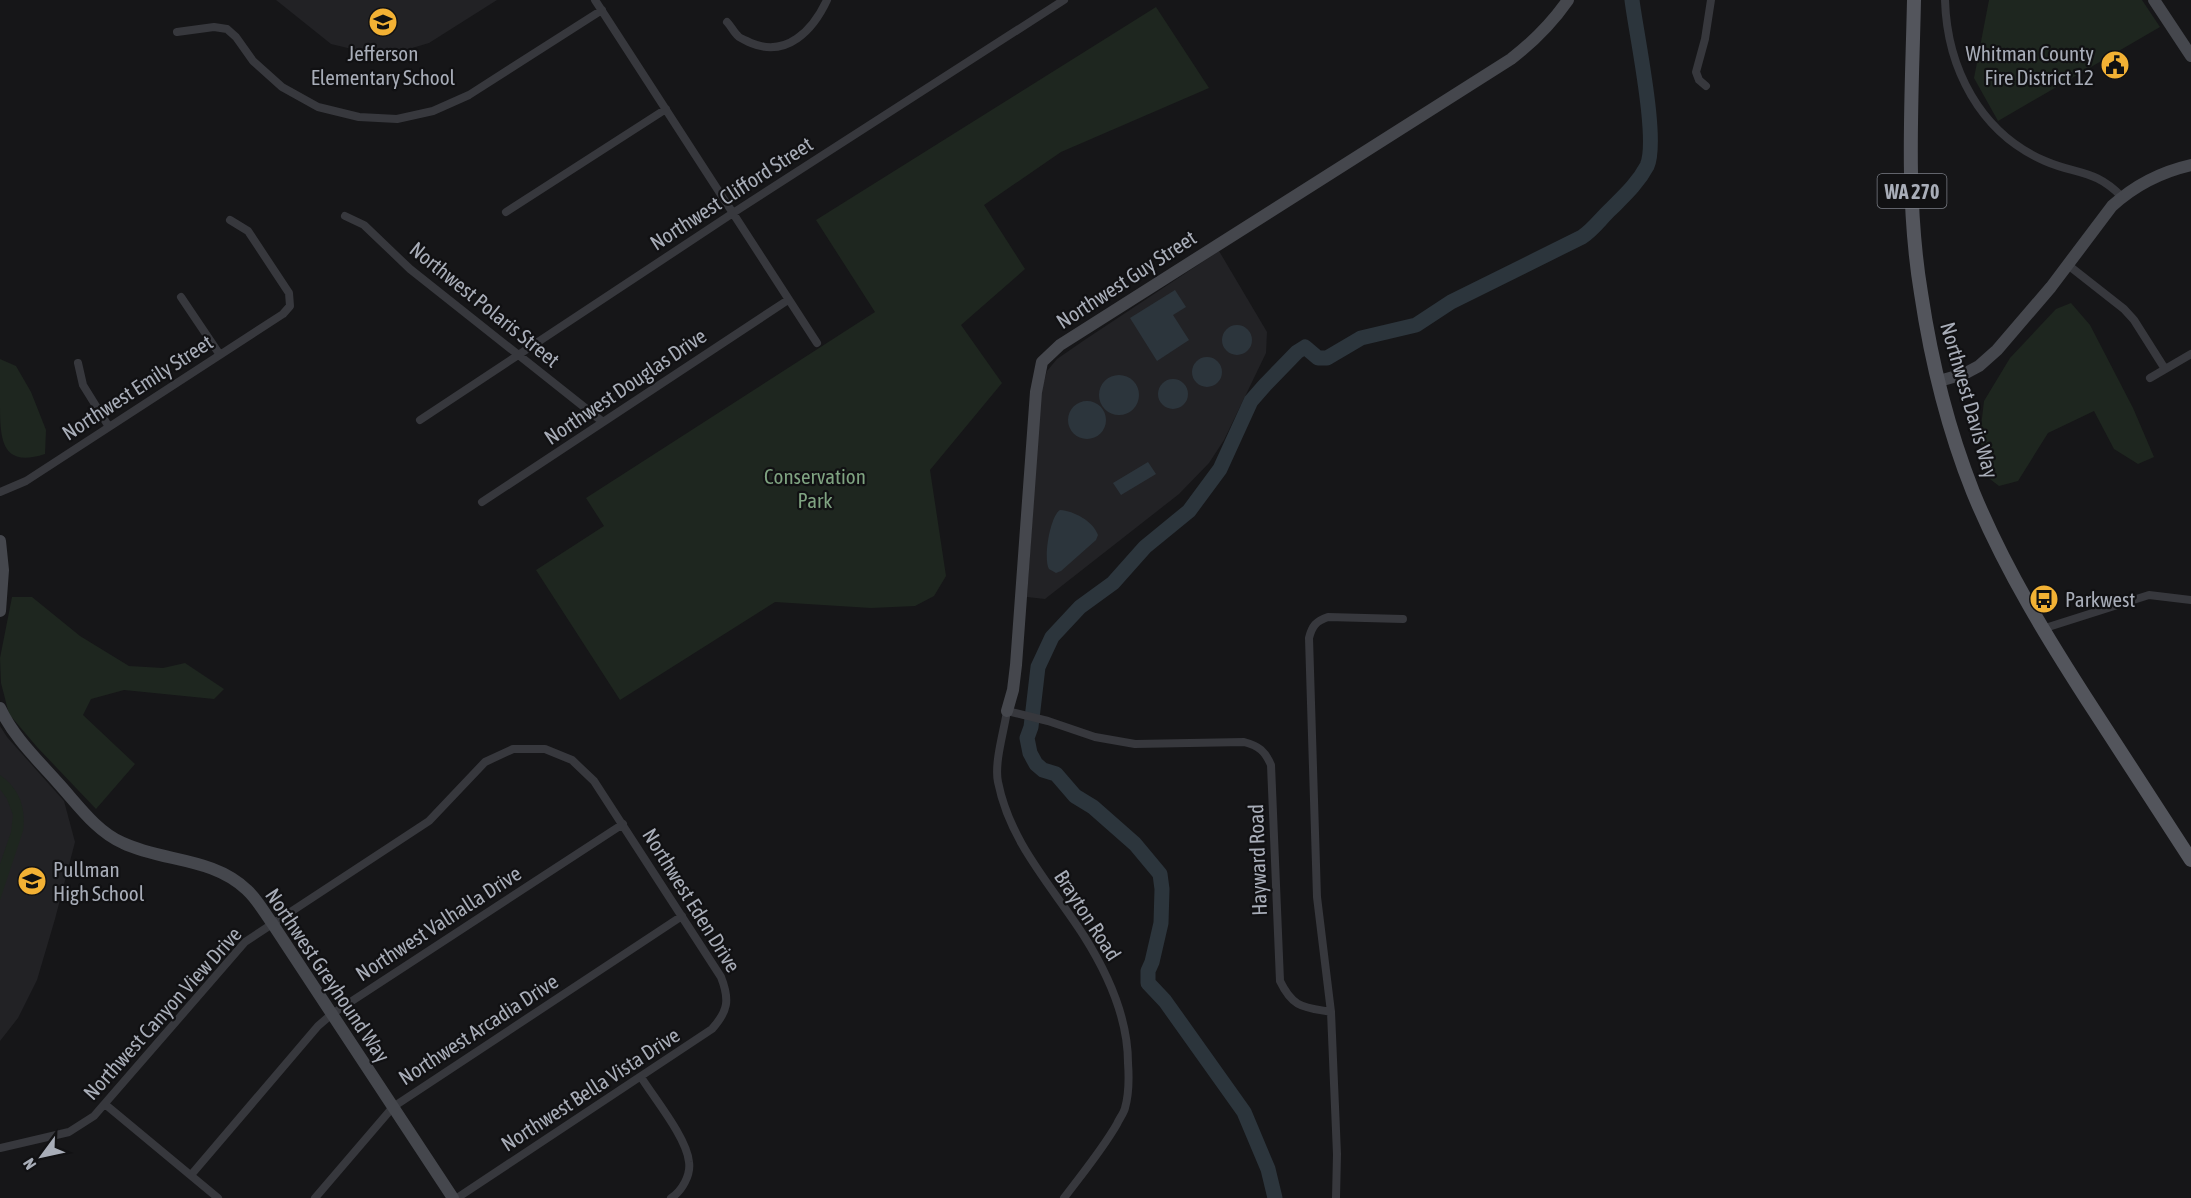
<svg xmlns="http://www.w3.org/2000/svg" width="2191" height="1198" font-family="'Asap Condensed',sans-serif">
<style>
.built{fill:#222225}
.green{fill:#1e261f}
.water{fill:#2c353c}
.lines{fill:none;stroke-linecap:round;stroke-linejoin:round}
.river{stroke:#2c353c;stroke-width:15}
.street{stroke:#37383d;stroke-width:8}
.secondary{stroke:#45474d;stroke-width:12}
.primary{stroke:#53555c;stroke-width:14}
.labels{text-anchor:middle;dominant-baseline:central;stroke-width:4.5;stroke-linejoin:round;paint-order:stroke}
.shield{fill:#111113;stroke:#7b7e86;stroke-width:1.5}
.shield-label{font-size:20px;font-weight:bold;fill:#a8adb8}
.poi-label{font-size:21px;fill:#a8adb8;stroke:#111113;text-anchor:start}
.street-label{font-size:21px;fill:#a8adb8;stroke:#111113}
.park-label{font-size:21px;fill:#7fa381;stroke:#111113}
</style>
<rect width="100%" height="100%" fill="#161618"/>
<path class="built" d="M 276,0 L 497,0 L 429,43 L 392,54 L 356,50 L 331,44 Z
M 1219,251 L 1267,332 L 1266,353 L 1224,440 L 1209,463 L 1179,494 L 1045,599 L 1027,597 L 1039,415 L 1042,388 L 1047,371 L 1057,359 L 1086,339 Z
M 0,726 L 7,737 L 64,801 L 75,842 L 55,919 L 37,980 L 18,1018 L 0,1041 Z"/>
<path class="green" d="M 1989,0 L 2142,0 L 2160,27 L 1998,121 L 1974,78 Z
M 1156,7 L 1209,88 L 1061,152 L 984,205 L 1025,269 L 961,325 L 1002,383 L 930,470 L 946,576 L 934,596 L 915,606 L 871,608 L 775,602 L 620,700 L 536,570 L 604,526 L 586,498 L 875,312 L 816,220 Z
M 2071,303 L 2090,325 L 2133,408 L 2154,457 L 2138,464 L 2114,449 L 2094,411 L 2048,433 L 2018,481 L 1999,486 L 1986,476 L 1980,435 L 1984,401 L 2010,358 L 2056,309 Z
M 0,359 L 16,366 L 31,392 L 46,430 L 45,454 C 0,469 0,437 0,402 C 0,388 0,373 0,359 Z
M 12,597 L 32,597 L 80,636 L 129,666 L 163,668 L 185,663 L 224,689 L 214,699 L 124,690 L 91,699 L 83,715 L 135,764 L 96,809 L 37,747 L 9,714 L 1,683 L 0,658 Z
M 0,775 C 20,789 26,808 23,831 L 0,900 L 0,864 L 11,832 L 13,815 L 7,799 L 0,789 Z"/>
<path class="water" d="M 1175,290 L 1186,307 L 1173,315 L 1189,340 L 1157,361 L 1130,318 Z
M1222 340a15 15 0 1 1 30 0a15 15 0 1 1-30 0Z
M1192 372a15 15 0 1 1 30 0a15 15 0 1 1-30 0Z
M1099 395a20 20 0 1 1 40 0a20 20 0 1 1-40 0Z
M1158 394a15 15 0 1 1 30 0a15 15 0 1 1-30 0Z
M1068 420a19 19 0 1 1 38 0a19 19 0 1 1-38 0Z
M 1148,462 L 1156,474 L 1121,495 L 1113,483 Z
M 1060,510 C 1074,511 1093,521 1098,535 L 1096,540 L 1061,571 L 1056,573 L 1049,569 C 1043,559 1050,516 1060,510 Z"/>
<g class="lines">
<path class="river" d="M 1275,1198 L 1268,1169 L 1244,1112 L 1165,1001 L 1148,983 L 1148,971 L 1152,962 L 1161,923 L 1162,889 L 1160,874 L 1135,844 L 1093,807 L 1075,796 L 1056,774 L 1043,770 L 1036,764 L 1030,753 L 1027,738 L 1031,727 L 1038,667 L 1052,637 L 1080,607 L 1113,583 L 1145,547 L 1189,511 L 1220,469 L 1251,401 L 1265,385 L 1297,352 L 1305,347 L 1318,358 L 1327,358 L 1361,338 L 1416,325 L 1451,302 L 1582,237 C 1594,229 1601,218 1612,208 C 1625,195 1638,183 1647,166 C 1659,140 1636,33 1632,0"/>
<path class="street" d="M 595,0 L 817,343
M 1945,0 C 1947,68 1980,133 2045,161 C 2077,175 2095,169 2122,197
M 727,22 C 731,26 734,33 739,37 C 742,39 747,41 751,43 C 787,58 813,30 827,0
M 177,32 L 214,27 L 227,29 L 236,37 L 253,61 L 282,87 L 318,107 L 359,117 L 397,119 L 433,111 L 469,95 L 602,10
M 1706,86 L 1699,80 L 1696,72 L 1705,39 L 1711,0
M 506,212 L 666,109
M 345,216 L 364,225 L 410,269 L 603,422
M 2068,265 L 2124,309 L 2134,320 L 2165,369
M 181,297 L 220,355
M 78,363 L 83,385 L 109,427
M 2150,378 L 2191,354
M 420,420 L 733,213 L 1064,0
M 0,492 L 26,481 L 283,314 L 290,306 L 289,293 L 248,231 L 230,220
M 482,502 L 788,300
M 2042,629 L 2149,595 L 2191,600
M 641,1077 C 654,1098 687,1138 689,1162 C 691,1175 682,1191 671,1198
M 106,1105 L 218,1198
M 0,1148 L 69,1132 L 94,1116 L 245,942 L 429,821 L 485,762 L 513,749 L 545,749 L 572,760 L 594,781 L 721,977 C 730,1000 728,1011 712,1029 L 457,1198
M 191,1175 L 318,1026 L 332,1014 L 623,824
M 315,1198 L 393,1107 L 682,916
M 1064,1198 C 1082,1174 1102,1150 1117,1124 C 1119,1119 1124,1113 1125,1108 C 1129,1094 1129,1077 1128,1063 C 1128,1017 1108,974 1084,936 C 1052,886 1010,843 998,782 C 994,763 1004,731 1007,711 L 1048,721 L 1095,737 L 1135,744 L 1244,742 C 1259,746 1265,751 1271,765 L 1280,981 C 1293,1008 1303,1007 1331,1012
M 1336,1198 L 1337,1154 L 1331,1012 L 1317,897 L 1309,638 C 1312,626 1316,621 1328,617 L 1403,619"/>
<path class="secondary" d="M 2154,0 L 2191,56
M 1939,381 L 1964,374 L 1979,366 L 1997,350 L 2051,287 L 2112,206 C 2135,185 2160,172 2191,165
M 0,541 L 3,570 L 0,611
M 0,708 C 14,738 38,760 59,784 C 78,805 97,832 123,843 C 163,862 213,857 247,890 C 257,899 264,912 272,923 L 453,1198
M 1007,711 L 1013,690 L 1016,665 L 1036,392 L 1042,362 L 1060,345 L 1511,59 C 1533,42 1552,23 1568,0"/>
<path class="primary" d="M 1914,0 C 1912,97 1905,197 1921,293 C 1931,360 1948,429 1973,492 C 2005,570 2049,641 2095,712 C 2127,761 2159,811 2191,860"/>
</g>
<defs>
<g id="school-disc" transform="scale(1.5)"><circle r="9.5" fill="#f2b134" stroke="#111113"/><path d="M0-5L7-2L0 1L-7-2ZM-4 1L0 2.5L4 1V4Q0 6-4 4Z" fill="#111"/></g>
<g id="civic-disc" transform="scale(1.5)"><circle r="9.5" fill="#f2b134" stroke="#111113"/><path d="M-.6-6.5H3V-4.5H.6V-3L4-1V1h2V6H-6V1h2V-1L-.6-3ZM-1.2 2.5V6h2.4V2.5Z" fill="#111"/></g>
<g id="bus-disc" transform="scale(1.5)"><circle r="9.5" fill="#f2b134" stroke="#111113"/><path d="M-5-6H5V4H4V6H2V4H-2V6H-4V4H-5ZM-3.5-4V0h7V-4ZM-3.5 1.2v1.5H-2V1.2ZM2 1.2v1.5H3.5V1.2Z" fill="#111"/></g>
</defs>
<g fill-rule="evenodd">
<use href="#school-disc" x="383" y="22"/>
<use href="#civic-disc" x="2115" y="65"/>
<use href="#bus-disc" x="2044" y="599"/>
<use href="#school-disc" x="32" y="881"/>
</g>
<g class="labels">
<rect class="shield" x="1877.5" y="174" width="69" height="34" rx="4.5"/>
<g class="shield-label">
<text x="1912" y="191">WA 270</text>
</g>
<g class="poi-label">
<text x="383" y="53" text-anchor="middle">Jefferson<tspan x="383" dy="24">Elementary School</tspan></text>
<text x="2094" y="53" text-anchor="end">Whitman County<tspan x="2094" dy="24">Fire District 12</tspan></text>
<text x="2065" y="599">Parkwest</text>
<text x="53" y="869">Pullman<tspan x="53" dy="24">High School</tspan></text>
</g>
<g class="street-label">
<text transform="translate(731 193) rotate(-33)">Northwest Clifford Street</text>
<text transform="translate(1126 279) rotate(-33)">Northwest Guy Street</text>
<text transform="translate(485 304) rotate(39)">Northwest Polaris Street</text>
<text transform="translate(625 386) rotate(-34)">Northwest Douglas Drive</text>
<text transform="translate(137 387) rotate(-33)">Northwest Emily Street</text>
<text transform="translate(1970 400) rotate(74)">Northwest Davis Way</text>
<text transform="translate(1257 860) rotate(-92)">Hayward Road</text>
<text transform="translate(692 900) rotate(58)">Northwest Eden Drive</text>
<text transform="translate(1088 915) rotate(57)">Brayton Road</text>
<text transform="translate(438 923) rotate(-33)">Northwest Valhalla Drive</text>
<text transform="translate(328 975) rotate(56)">Northwest Greyhound Way</text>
<text transform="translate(162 1013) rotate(-48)">Northwest Canyon View Drive</text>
<text transform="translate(478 1029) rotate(-33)">Northwest Arcadia Drive</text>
<text transform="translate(590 1089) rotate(-33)">Northwest Bella Vista Drive</text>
</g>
<g class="park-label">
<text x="815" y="476">Conservation<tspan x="815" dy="24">Park</tspan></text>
</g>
</g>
<g transform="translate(42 1156) rotate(237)" stroke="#111113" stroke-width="4.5" paint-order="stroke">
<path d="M0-4.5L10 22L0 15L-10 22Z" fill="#a8adb8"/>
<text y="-9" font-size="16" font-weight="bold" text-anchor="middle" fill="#a8adb8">N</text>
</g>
</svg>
